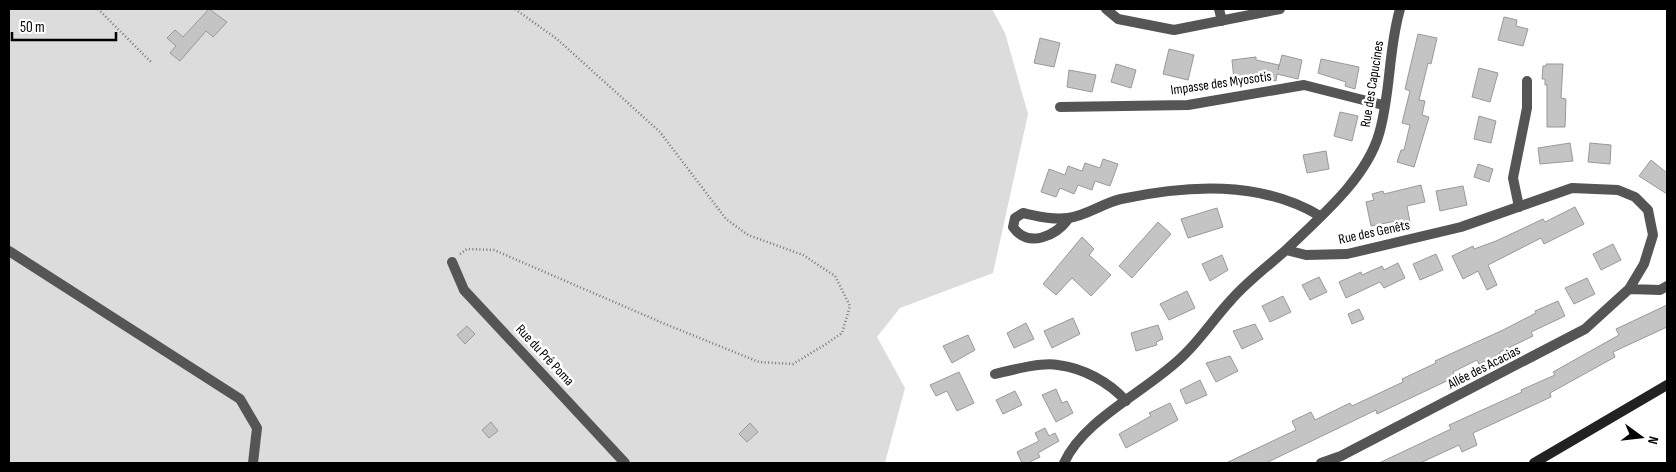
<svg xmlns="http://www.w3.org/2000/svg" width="1676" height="472" font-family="'Sofia Sans Condensed',sans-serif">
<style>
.green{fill:#dcdcdc}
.building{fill:#c4c4c4;stroke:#999}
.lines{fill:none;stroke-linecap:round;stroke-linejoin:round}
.path{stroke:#777;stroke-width:2.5;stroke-dasharray:1 2.5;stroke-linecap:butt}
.street{stroke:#555;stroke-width:10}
.secondary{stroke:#222;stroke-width:10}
.labels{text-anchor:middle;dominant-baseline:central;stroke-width:5;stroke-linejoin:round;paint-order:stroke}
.street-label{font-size:14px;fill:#000;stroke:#fff}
</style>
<rect width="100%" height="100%" fill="#fff"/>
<path class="green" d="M 9,9 L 992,9 L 1005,33 L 1028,114 L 993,273 L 900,308 L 877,337 L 905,388 L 885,463 L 9,463 Z"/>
<path class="building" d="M 209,9 L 227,22 L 213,37 L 206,31 L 180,61 L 170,53 L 176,46 L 167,38 L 175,30 L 183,37 Z
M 1504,17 L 1517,20 L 1516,26 L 1528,29 L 1523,46 L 1498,40 Z
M 1418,34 L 1437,38 L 1431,64 L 1428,63 L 1419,100 L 1425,101 L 1422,115 L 1429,117 L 1414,167 L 1397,162 L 1401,150 L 1404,150 L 1410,125 L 1402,123 L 1410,91 L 1405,89 Z
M 1040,38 L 1060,43 L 1054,67 L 1034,63 Z
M 1169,49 L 1194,55 L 1188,80 L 1163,74 Z
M 1282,55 L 1302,60 L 1298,79 L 1277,74 L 1276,81 L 1257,77 L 1234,80 L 1232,60 L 1256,57 L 1256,60 L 1279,65 L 1278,70 Z
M 1321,59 L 1359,67 L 1355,89 L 1345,86 L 1346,82 L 1318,73 Z
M 1116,64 L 1136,70 L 1131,88 L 1111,82 Z
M 1546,64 L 1563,64 L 1561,98 L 1566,99 L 1565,127 L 1547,127 L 1547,85 L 1545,85 L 1545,79 L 1542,79 L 1543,66 L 1546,66 Z
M 1479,68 L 1498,73 L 1490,102 L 1472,97 Z
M 1069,70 L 1096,75 L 1092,92 L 1067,87 Z
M 1340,112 L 1358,116 L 1352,141 L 1334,136 Z
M 1479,116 L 1496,121 L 1491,143 L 1474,139 Z
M 1570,143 L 1573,161 L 1540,164 L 1538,148 Z
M 1590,143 L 1611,145 L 1610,164 L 1588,162 Z
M 1326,151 L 1329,169 L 1307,173 L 1303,155 Z
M 1103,159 L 1118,164 L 1110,186 L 1095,181 L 1092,190 L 1078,185 L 1074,194 L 1060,188 L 1056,197 L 1041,192 L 1049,169 L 1065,175 L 1068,166 L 1082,171 L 1085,163 L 1100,168 Z
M 1651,160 L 1667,173 L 1667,194 L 1639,176 Z
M 1478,164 L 1493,169 L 1489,182 L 1474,177 Z
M 1421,185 L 1425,202 L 1407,206 L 1411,228 L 1398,231 L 1396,221 L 1371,226 L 1366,202 L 1374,200 L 1372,194 L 1383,191 L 1384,194 Z
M 1463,186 L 1467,205 L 1440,211 L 1436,191 Z
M 1575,207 L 1584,224 L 1544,244 L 1541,238 L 1488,265 L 1497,285 L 1487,290 L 1478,271 L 1463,279 L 1452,256 L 1473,246 L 1474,249 L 1496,241 L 1543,219 L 1545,222 Z
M 1217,208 L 1223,227 L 1188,238 L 1181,219 Z
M 1158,222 L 1171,234 L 1132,278 L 1119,266 Z
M 1082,237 L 1094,249 L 1089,255 L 1111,275 L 1091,296 L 1072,278 L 1056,295 L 1043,284 Z
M 1613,244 L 1621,260 L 1601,270 L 1593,254 Z
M 1436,254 L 1443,270 L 1420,280 L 1413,264 Z
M 1222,255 L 1228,270 L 1210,281 L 1202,264 Z
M 1398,263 L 1405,278 L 1384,288 L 1380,282 L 1346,298 L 1339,282 L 1361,272 L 1362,275 L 1382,266 L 1384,270 Z
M 1319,277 L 1327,292 L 1310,300 L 1302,285 Z
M 1587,278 L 1595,294 L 1574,304 L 1565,288 Z
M 1187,291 L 1195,308 L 1169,320 L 1160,304 Z
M 1283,296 L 1291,312 L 1270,322 L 1262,306 Z
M 1558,301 L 1565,316 L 1531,332 L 1533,336 L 1500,352 L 1500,354 L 1479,364 L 1477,360 L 1453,372 L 1455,377 L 1377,414 L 1376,410 L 1266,463 L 1226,463 L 1296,430 L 1292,421 L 1311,412 L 1315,420 L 1350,403 L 1352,406 L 1403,382 L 1402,379 L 1436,363 L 1435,361 L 1503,330 L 1536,313 L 1535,311 Z
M 1667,305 L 1667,327 L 1613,352 L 1615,357 L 1550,393 L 1551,397 L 1473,433 L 1477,445 L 1462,452 L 1459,445 L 1420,463 L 1379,463 L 1451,429 L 1449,425 L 1522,392 L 1521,390 L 1555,375 L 1553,372 L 1619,335 L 1616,329 Z
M 1359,309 L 1364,319 L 1352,324 L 1348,314 Z
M 1073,318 L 1080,334 L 1052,348 L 1044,331 Z
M 1026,323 L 1034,339 L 1014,348 L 1007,333 Z
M 1255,324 L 1263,339 L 1242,349 L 1233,331 Z
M 1158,325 L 1163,339 L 1156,342 L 1157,345 L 1136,351 L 1131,333 Z
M 467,326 L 475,334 L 465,344 L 457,335 Z
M 968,335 L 975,350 L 952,363 L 943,346 Z
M 1230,356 L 1238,371 L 1216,382 L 1206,363 Z
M 959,372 L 974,403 L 957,411 L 947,391 L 936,396 L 930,385 Z
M 1200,380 L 1207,395 L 1186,404 L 1180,390 Z
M 1056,389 L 1062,403 L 1067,401 L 1073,413 L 1056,422 L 1042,395 Z
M 1015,391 L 1022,405 L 1003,414 L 996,400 Z
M 1170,403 L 1178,420 L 1126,448 L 1119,434 L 1151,416 L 1149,413 Z
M 491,422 L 498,431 L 489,438 L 482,430 Z
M 750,423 L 758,432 L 747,442 L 739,434 Z
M 1045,428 L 1049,436 L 1055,433 L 1059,441 L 1038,453 L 1040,457 L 1028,463 L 1022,463 L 1017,452 L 1039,441 L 1035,433 Z"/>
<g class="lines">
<path class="path" d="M 98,9 L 152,63
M 460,254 L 467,249 L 494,250 L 665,324 L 759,362 L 793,364 L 826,344 L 842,333 L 850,306 L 835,276 L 803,255 L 748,235 L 726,219 L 660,132 L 557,39 L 515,9"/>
<path class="street" d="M 1106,9 L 1118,19 L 1174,30 L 1280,9
M 1219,9 L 1222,21
M 1060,107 L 1188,105 L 1304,85 L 1383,105
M 1519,207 L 1513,178 L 1527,108 L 1527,81
M 1069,218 C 1056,236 1028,249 1013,227 L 1015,218 L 1023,213 C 1037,216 1052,220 1068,218 C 1086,216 1103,203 1121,199 C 1187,185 1260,180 1320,216
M 1286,250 C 1319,218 1366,179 1379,134 C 1391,93 1388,50 1400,9
M 9,251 L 240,399 L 257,428 L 253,463
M 452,262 L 464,290 L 625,463
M 1629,289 L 1660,290 L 1667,286
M 995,374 C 1012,370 1041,362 1058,365 C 1083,368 1109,382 1126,401
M 1064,463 C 1084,418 1150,390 1185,354 C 1202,337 1216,316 1232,299 C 1248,281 1268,266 1286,250 L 1306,255 L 1347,254 L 1461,227 L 1572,188 L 1618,190 L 1635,197 L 1648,210 L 1653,235 L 1644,264 L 1629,289 L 1585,329 L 1341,456 L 1321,463"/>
<path class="secondary" d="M 1534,463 L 1667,385"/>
</g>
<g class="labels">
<g class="street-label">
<text transform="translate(1221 83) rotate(-8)">Impasse des Myosotis</text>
<text transform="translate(1372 84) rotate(-81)">Rue des Capucines</text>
<text transform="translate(1374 232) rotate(-12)">Rue des Genêts</text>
<text transform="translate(545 355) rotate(47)">Rue du Pré Poma</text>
<text transform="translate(1484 367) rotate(-27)">Allée des Acacias</text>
</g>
</g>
<rect width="1676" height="472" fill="none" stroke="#000000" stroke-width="20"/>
<g transform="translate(1641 437) rotate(105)" stroke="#ffffff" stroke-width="4" paint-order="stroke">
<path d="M0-4L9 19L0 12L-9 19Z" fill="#000000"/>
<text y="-8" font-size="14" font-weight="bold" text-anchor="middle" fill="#000000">N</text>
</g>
<path d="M12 32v8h104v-8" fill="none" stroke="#000000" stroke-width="2.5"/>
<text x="20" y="32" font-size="15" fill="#000000" stroke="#ffffff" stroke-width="4" paint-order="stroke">50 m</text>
</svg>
